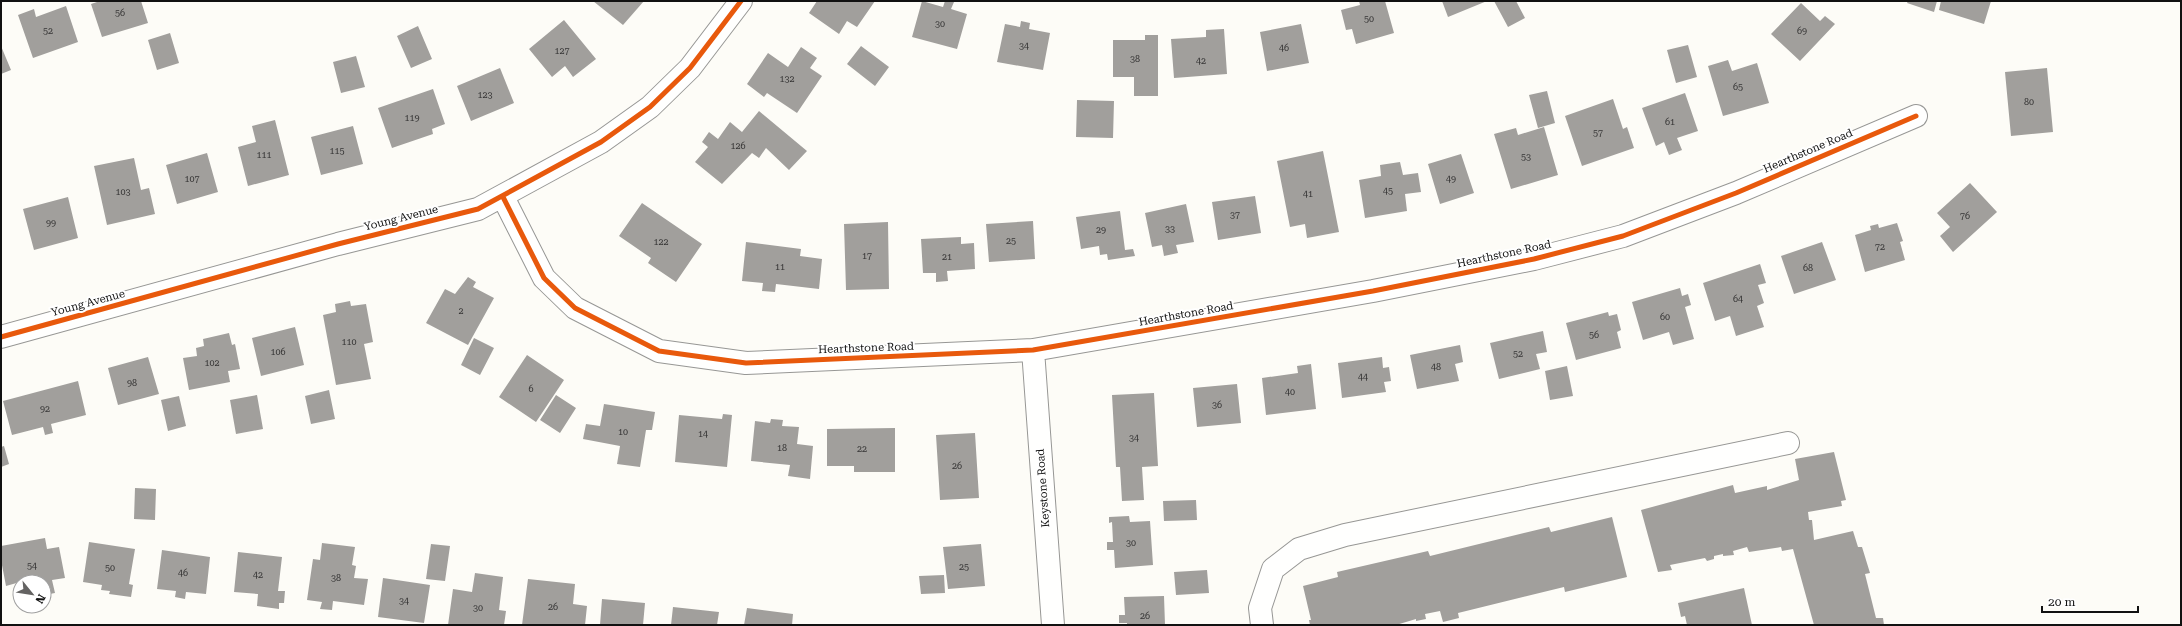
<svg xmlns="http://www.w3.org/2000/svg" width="2182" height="626" font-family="'Roboto Serif',serif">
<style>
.building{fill:#a19f9c}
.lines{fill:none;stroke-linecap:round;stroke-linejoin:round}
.minor-casing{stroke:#979795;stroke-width:24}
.minor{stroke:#fffffe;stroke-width:22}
.cycleway-casing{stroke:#fff;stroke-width:8}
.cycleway{stroke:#e8590c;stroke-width:5}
.labels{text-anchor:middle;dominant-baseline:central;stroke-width:4;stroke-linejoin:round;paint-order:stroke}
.number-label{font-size:9px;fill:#353434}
.street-label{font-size:11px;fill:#111;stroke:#fff}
</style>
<rect width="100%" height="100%" fill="#fdfcf7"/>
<path class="building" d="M 100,1 L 141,1 L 148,23 L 102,37 L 91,4 Z
M 593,1 L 644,1 L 623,25 Z
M 817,1 L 875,1 L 857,27 L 847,21 L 839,34 L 809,13 Z
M 922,1 L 943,7 L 945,1 L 951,1 L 954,2 L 951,9 L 967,14 L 957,49 L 912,37 Z
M 1359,1 L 1385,1 L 1394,33 L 1356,44 L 1352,29 L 1346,30 L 1341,10 L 1360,5 Z
M 1442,1 L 1487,1 L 1448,17 Z
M 1494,1 L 1516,1 L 1525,18 L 1508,27 Z
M 1908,1 L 1937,1 L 1934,12 L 1907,3 Z
M 1941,1 L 1991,1 L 1984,24 L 1939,10 Z
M 1801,3 L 1820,21 L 1825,16 L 1835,24 L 1800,61 L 1771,34 Z
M 66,6 L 78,42 L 33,58 L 18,15 L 34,9 L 36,17 Z
M 564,20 L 596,59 L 573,77 L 565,66 L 552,77 L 529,49 Z
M 1021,21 L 1030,23 L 1029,29 L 1050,33 L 1043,70 L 997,62 L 1005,24 L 1020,27 Z
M 1301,24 L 1309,63 L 1267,71 L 1260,32 Z
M 418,26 L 432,59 L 411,68 L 397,36 Z
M 1224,29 L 1227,74 L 1174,78 L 1171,39 L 1206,37 L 1206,30 Z
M 170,33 L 179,63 L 157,70 L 148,40 Z
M 1145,35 L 1158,35 L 1158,96 L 1134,96 L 1134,77 L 1113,77 L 1113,40 L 1145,40 Z
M 1688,45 L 1697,77 L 1676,83 L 1667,50 Z
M 1,46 L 11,70 L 1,74 Z
M 861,46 L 889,67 L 875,86 L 847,64 Z
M 801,47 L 817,58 L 810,68 L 822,76 L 797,113 L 767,93 L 764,97 L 747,84 L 768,53 L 788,67 Z
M 356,56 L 365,87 L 341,93 L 333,62 Z
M 1728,60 L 1732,71 L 1757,63 L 1769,103 L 1723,116 L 1708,66 Z
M 500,68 L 514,103 L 471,121 L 457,86 Z
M 2047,68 L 2053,132 L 2011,136 L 2005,72 Z
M 433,89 L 445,124 L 432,129 L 433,134 L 392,148 L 378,108 Z
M 1547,91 L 1555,123 L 1538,128 L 1529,95 Z
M 1685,93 L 1698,131 L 1677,138 L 1682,150 L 1669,155 L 1664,142 L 1656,146 L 1642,108 Z
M 1613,99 L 1623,129 L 1627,127 L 1634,148 L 1582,166 L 1565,116 Z
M 1077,100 L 1114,101 L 1113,138 L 1076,137 Z
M 759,111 L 807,151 L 789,170 L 766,148 L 759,158 L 752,153 L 722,184 L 695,162 L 708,147 L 702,142 L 709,132 L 718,139 L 730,122 L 742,132 Z
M 275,120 L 289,175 L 248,186 L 238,147 L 256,142 L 252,126 Z
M 353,126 L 363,164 L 321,175 L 311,137 Z
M 1544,127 L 1558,175 L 1511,189 L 1494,134 L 1516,128 L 1518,135 Z
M 1323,151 L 1339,232 L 1307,238 L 1305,224 L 1290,227 L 1277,161 Z
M 207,153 L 218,192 L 177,204 L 166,165 Z
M 1461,154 L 1474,193 L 1440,204 L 1428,164 Z
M 134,158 L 141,190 L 149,188 L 155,214 L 107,225 L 94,166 Z
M 1400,162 L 1403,175 L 1418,173 L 1421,192 L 1405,194 L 1407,211 L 1365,218 L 1359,180 L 1381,176 L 1380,165 Z
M 1970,183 L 1997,212 L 1953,252 L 1940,236 L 1950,227 L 1937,213 Z
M 1255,196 L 1261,233 L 1218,240 L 1212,202 Z
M 68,197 L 78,238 L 34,250 L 23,209 Z
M 642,203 L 702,244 L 676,282 L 648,263 L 651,258 L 619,236 Z
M 1186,204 L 1194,242 L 1176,245 L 1178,253 L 1164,256 L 1162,245 L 1152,247 L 1145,213 Z
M 1120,211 L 1125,250 L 1133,249 L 1135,256 L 1108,260 L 1107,254 L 1100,255 L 1099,246 L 1081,249 L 1076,217 Z
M 1033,221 L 1035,259 L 989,262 L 986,224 Z
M 888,222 L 889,289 L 846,290 L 844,224 Z
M 1897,223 L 1903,241 L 1900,242 L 1905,260 L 1865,272 L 1855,235 L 1871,230 L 1870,226 L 1878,224 L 1879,228 Z
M 961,237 L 961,244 L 974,243 L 975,269 L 947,271 L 948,281 L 936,282 L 936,273 L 923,273 L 921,239 Z
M 746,242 L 801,249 L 800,256 L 822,259 L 819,289 L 776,284 L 775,292 L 762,291 L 763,283 L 742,281 Z
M 1822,242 L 1836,280 L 1794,294 L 1781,256 Z
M 1760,264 L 1766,283 L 1758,285 L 1764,303 L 1757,306 L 1764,327 L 1736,336 L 1730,316 L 1715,321 L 1703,283 Z
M 468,277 L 476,282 L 473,287 L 494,298 L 468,345 L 426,323 L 445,289 L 455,294 Z
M 1680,288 L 1682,296 L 1688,294 L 1691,305 L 1685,307 L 1694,339 L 1673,345 L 1669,332 L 1643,340 L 1632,302 Z
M 350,301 L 351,306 L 366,304 L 373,342 L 364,344 L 371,379 L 336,385 L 323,315 L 336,312 L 335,304 Z
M 1608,312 L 1609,316 L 1617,314 L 1621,330 L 1617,332 L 1621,348 L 1576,360 L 1566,323 Z
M 295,327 L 304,365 L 261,376 L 252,338 Z
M 1543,331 L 1547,352 L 1536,354 L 1540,369 L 1499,379 L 1490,343 Z
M 229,333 L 232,345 L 235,344 L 240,369 L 228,371 L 230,382 L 189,390 L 183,358 L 197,356 L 196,348 L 204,346 L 203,339 Z
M 474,338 L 494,348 L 480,375 L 461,365 Z
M 1460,345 L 1463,362 L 1455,364 L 1459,381 L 1417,389 L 1410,355 Z
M 527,355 L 564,380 L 536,422 L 499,397 Z
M 148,357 L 159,394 L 118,405 L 108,368 Z
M 1382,357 L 1383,368 L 1389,367 L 1391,381 L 1384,382 L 1386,392 L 1342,398 L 1338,363 Z
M 1311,364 L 1316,409 L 1266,415 L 1262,378 L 1298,373 L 1297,366 Z
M 1567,366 L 1573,396 L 1550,400 L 1545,371 Z
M 78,381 L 86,415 L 51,424 L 53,433 L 45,435 L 43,427 L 12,435 L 3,401 Z
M 1237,384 L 1241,423 L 1197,427 L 1193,388 Z
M 329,390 L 335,419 L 311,424 L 305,396 Z
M 1154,393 L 1158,466 L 1142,467 L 1144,500 L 1122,501 L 1120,467 L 1116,467 L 1112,395 Z
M 257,395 L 263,429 L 236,434 L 230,400 Z
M 556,395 L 576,408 L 560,433 L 540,420 Z
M 179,396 L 186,426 L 168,431 L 161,400 Z
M 604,404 L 655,412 L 652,430 L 646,430 L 640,467 L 617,464 L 620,446 L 583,439 L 586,424 L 600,426 Z
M 723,414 L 732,415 L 727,467 L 675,462 L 679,415 L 722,419 Z
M 771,419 L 783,420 L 782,426 L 799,427 L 797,444 L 813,446 L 810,479 L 788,476 L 790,465 L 751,461 L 755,421 L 770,423 Z
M 895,428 L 895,472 L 854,472 L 854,466 L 827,466 L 827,429 Z
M 975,433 L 979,498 L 940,500 L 936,435 Z
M 4,446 L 9,464 L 1,467 L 1,447 Z
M 1834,452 L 1846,500 L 1841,501 L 1842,506 L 1808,512 L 1809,520 L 1812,520 L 1814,540 L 1853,531 L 1858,547 L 1862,547 L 1870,573 L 1865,574 L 1876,618 L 1883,618 L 1884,625 L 1814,625 L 1793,549 L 1782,551 L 1781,547 L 1749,552 L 1747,547 L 1733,551 L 1734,555 L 1723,556 L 1723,554 L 1714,556 L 1714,559 L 1707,561 L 1705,558 L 1670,565 L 1672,570 L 1658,572 L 1641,510 L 1733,485 L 1735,493 L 1767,486 L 1767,490 L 1799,480 L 1795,459 Z
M 135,488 L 156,489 L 155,520 L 134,519 Z
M 1196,500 L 1197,520 L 1164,521 L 1163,501 Z
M 1129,516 L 1130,522 L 1150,521 L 1153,565 L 1115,568 L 1114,550 L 1107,550 L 1107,542 L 1113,542 L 1112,522 L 1109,523 L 1109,517 Z
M 1612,517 L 1627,577 L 1565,592 L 1564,587 L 1458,613 L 1459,618 L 1443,622 L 1440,611 L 1425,614 L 1426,619 L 1416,621 L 1416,619 L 1396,625 L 1310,625 L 1309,620 L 1311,620 L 1303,586 L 1338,577 L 1337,572 L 1428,551 L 1430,556 L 1549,527 L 1551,532 Z
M 45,538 L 47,549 L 59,547 L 65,578 L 52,580 L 55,593 L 44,595 L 44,582 L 20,582 L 6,586 L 1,560 L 1,546 Z
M 89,542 L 135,549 L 129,584 L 133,585 L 131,597 L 109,594 L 110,591 L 101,590 L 102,585 L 83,582 Z
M 322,543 L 355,547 L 352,565 L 356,566 L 354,578 L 368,579 L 364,605 L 333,601 L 332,610 L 320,609 L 322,602 L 307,600 L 313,559 L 320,560 Z
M 431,544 L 450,546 L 445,581 L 426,579 Z
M 981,544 L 985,586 L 948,589 L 943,547 Z
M 162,550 L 210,557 L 206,594 L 186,592 L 185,599 L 175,597 L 176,591 L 157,589 Z
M 238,552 L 282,557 L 278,591 L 285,591 L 284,603 L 279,603 L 279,609 L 257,606 L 258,594 L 234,592 Z
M 1207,570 L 1209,593 L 1176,595 L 1174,572 Z
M 475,573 L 503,577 L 499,610 L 506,611 L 504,625 L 448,625 L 453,589 L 472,592 Z
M 944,575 L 945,593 L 921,594 L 919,576 Z
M 383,578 L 430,585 L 424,623 L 378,617 Z
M 528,579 L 575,584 L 573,604 L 587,606 L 585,625 L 522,625 Z
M 1744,588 L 1752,625 L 1687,625 L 1685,616 L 1681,617 L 1678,603 Z
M 1164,596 L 1165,625 L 1127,625 L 1127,623 L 1119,623 L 1119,615 L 1125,615 L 1124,597 Z
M 602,599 L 645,603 L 643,625 L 600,625 Z
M 673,607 L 719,612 L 717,625 L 671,625 Z
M 747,608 L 793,614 L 792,625 L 744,625 Z"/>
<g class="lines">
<g class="minor-casing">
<path id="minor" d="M 503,197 L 544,278 L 575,308 L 659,351 L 746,363 L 1033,350 L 1373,291 L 1534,259 L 1623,236 L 1736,193 L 1916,116
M 1,337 L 338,244 L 478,209 L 601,142 L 650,107 L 690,68 L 741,1
M 1033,350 L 1053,625
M 1262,625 L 1260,608 L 1273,569 L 1299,549 L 1345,535 L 1788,443"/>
</g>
<use href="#minor" class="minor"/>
<g class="cycleway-casing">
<path id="cycleway" d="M 503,197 L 544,278 L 575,308 L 659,351 L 746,363 L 1033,350 L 1373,291 L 1534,259 L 1623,236 L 1736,193 L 1916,116
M 1,337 L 338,244 L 478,209 L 601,142 L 650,107 L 690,68 L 741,1"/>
</g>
<use href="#cycleway" class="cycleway"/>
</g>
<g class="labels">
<g class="number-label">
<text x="120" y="13">56</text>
<text x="1369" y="19">50</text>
<text x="940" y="24">30</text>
<text x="48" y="31">52</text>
<text x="1802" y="31">69</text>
<text x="1024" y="46">34</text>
<text x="1284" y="48">46</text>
<text x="562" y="51">127</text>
<text x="1135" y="59">38</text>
<text x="1201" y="61">42</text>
<text x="787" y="79">132</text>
<text x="1738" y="87">65</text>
<text x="485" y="95">123</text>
<text x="2029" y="102">80</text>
<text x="412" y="118">119</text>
<text x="1670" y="122">61</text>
<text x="1598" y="133">57</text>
<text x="738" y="146">126</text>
<text x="337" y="151">115</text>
<text x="264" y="155">111</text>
<text x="1526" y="157">53</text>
<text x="192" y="179">107</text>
<text x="1451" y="179">49</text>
<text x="1388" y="191">45</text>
<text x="123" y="192">103</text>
<text x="1308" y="194">41</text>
<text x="1235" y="215">37</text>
<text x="1965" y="216">76</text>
<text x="51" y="223">99</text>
<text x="1170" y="229">33</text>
<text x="1101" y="230">29</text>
<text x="1011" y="241">25</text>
<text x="661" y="242">122</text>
<text x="1880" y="247">72</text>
<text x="867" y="256">17</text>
<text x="947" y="257">21</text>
<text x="780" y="267">11</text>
<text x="1808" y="268">68</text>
<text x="1738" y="299">64</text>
<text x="461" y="311">2</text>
<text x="1665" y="317">60</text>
<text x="1594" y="335">56</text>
<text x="349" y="342">110</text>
<text x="278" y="352">106</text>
<text x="1518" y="354">52</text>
<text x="212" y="363">102</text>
<text x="1436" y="367">48</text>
<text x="1363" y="377">44</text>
<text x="132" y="383">98</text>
<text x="531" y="389">6</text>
<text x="1290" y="392">40</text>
<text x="1217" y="405">36</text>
<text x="45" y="409">92</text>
<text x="623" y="432">10</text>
<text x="703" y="434">14</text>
<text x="1134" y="438">34</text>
<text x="782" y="448">18</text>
<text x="862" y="449">22</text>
<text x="957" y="466">26</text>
<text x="1131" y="543">30</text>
<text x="32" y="566">54</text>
<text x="964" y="567">25</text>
<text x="110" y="568">50</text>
<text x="183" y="573">46</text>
<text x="258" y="575">42</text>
<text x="336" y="578">38</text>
<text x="404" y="601">34</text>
<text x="553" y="607">26</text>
<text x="478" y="608">30</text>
<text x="1145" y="616">26</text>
</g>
<g class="street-label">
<text transform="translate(1808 151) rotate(-23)">Hearthstone Road</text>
<text transform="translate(401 218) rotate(-14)">Young Avenue</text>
<text transform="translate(1504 254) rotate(-12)">Hearthstone Road</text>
<text transform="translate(88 303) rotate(-15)">Young Avenue</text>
<text transform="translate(1186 314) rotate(-10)">Hearthstone Road</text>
<text transform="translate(866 348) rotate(-2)">Hearthstone Road</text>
<text transform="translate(1043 488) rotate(-94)">Keystone Road</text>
</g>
</g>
<rect width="2182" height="626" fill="none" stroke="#111111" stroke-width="4"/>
<g transform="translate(32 594) rotate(120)"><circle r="19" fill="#ffffff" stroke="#a0a0a0"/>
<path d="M0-3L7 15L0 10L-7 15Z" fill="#646362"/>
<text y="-6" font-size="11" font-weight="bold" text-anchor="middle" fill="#111111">N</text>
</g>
<path d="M2042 606v6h96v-6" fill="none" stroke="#111111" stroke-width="2"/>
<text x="2048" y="606" font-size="12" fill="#111111" stroke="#ffffff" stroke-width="3" paint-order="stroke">20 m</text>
</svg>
